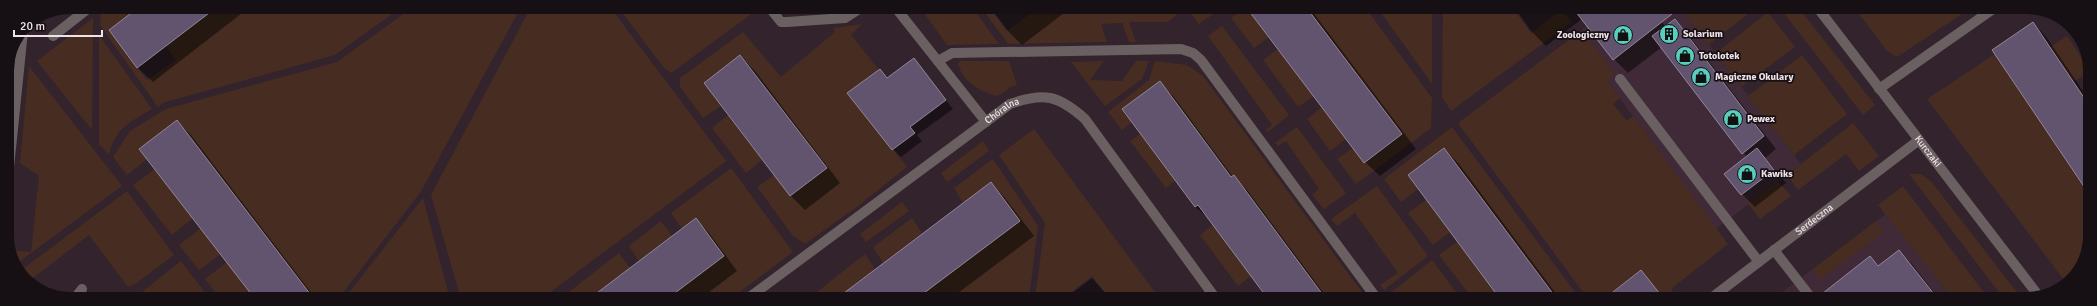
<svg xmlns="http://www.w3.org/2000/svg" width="2097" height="306" font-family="Signika,sans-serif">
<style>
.built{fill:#402a38}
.green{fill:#472d21}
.shadow{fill:#0007}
.building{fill:#62536e;stroke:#918799}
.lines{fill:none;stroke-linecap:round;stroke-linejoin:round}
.minor{stroke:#6b6061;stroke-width:10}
.labels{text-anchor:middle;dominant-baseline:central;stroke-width:3.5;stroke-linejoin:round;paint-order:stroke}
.poi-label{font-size:10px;font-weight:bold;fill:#efe3ea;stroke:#160f13;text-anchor:start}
.street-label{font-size:10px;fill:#efe3ea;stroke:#160f13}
</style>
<rect width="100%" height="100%" fill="#33232d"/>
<path class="built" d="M 1612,7 L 1680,7 L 1801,164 L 1716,229 L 1607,81 L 1614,74 L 1582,30 Z
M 1886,214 L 1953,299 L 1773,299 Z"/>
<path class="green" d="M 107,7 L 122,7 L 128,16 L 109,30 L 147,80 L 176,60 L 166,46 L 217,7 L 402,7 L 335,55 L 162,103 L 158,107 L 100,25 L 101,11 Z
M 413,7 L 521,7 L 420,193 L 338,299 L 314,299 L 177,120 L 139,149 L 147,159 L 127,175 L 113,157 L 130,131 L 166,109 L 337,62 Z
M 531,7 L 610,7 L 726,161 L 541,299 L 461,299 L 431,195 Z
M 618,7 L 756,7 L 758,9 L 671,73 L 664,68 Z
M 931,7 L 972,7 L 999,44 L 947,45 L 924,13 Z
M 981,7 L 989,7 L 1007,31 L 1039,7 L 1186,7 L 1168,22 L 1129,22 L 1136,42 L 1129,42 L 1122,23 L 1101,24 L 1107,42 L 1008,44 Z
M 1186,7 L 1207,7 L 1212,15 L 1199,24 Z
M 1246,7 L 1269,37 L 1254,48 L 1231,18 Z
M 1306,7 L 1365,7 L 1432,98 L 1431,128 L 1356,184 L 1337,159 L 1353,148 L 1365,163 L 1402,134 Z
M 1377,7 L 1432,7 L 1432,84 Z
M 1443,7 L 1512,7 L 1531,33 L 1562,10 L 1572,22 L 1451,111 L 1442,97 Z
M 1680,7 L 1757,7 L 1708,45 Z
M 1779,7 L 1798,7 L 1875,105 L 1863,115 Z
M 1854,7 L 1960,7 L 1962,14 L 1897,57 L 1887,51 Z
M 1768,12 L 1795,47 L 1742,86 L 1715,54 Z
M 93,18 L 92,130 L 37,61 Z
M 862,24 L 851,35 L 879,70 L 848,93 L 907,167 L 858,206 L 805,244 L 793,236 L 757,187 L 774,175 L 790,196 L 827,168 L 741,55 L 704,83 L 721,106 L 703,118 L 680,87 L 680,78 L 743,32 L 781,77 L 835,32 L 833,28 Z
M 1222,26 L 1289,115 L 1268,132 L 1266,130 L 1272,125 L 1208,36 Z
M 1582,30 L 1615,74 L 1607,81 L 1620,98 L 1613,104 L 1627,121 L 1633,116 L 1728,244 L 1671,289 L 1679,299 L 1665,299 L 1641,270 L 1619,287 L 1628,299 L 1588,299 L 1458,123 Z
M 99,35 L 152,109 C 129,123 115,128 109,155 L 99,144 Z
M 2067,36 L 2089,69 L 2089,72 L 2073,82 L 2050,47 Z
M 1278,49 L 1314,96 L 1298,107 L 1263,60 Z
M 1995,54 L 2089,194 L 2089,244 L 2067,284 L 1927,99 Z
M 1802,55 L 1847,114 L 1794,155 L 1748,96 Z
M 960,61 L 1009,61 L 1017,85 L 1011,87 L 998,96 C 980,92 963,82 958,64 Z
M 1104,61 L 1090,80 L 1122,81 L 1136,61 L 1149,61 L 1142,79 L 1105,106 L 1071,62 Z
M 1155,61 L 1187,65 L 1203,76 L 1367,299 L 1326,299 L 1234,175 L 1231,177 L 1123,110 L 1132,122 L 1122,130 L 1108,112 L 1149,80 Z
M 29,66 L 122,186 L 16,264 L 10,254 L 11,250 L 31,252 L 39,176 L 20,163 Z
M 1322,107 L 1346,139 L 1330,151 L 1307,119 Z
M 728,115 L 762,160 L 746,173 L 712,128 Z
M 1853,123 L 1879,156 L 1859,171 L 1846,154 L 1798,190 L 1787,175 Z
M 1297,127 L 1346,193 L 1324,209 L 1312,195 L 1319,189 L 1286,141 L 1278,146 L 1275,143 Z
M 1452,127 L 1566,280 L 1580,299 L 1557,299 L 1444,148 L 1408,175 L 1418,189 L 1401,202 L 1384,179 Z
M 1034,129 L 1160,299 L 1109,299 L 1092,276 L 1063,299 L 1035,299 L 1045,223 L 999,155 Z
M 1140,134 L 1175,181 L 1166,188 L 1130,141 Z
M 983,141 L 989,151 L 947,182 L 941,173 Z
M 993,159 L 1038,226 L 1029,299 L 916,299 L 1020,221 L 991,182 L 963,203 L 954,188 Z
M 731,168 L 793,252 L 730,299 L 667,299 L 682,229 L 671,213 Z
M 155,169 L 193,218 L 172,235 L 133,185 Z
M 1909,174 L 1921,174 L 1931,181 L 2022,299 L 2004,299 Z
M 1778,181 L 1791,196 L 1760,219 L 1748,204 Z
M 1377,186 L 1428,256 L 1384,290 L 1380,285 L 1398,273 L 1355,213 L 1337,226 L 1331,219 Z
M 1903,186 L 1989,299 L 1953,299 L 1878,205 Z
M 127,191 L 174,255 L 135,284 L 128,287 L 89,235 L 33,278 L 38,288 L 28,283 L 20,271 Z
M 423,198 L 450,299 L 344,299 Z
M 1426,200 L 1450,232 L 1433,245 L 1408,213 Z
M 902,202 L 909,211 L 866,242 L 860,234 Z
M 912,218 L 922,233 L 883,263 L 873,247 Z
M 661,221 L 672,236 L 639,261 L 629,246 Z
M 1876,221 L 1884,232 L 1820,280 L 1813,269 Z
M 1213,225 L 1251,276 L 1238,286 L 1200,235 Z
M 201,228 L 221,254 L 199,270 L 179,245 Z
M 1458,241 L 1495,291 L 1485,299 L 1473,299 L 1439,255 Z
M 619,253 L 630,268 L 589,299 L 575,299 L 570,291 Z
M 865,254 L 875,269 L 849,289 L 856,299 L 808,299 Z
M 1432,260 L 1461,299 L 1390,299 L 1388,295 Z
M 181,261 L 210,299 L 133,299 Z
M 227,262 L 255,299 L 220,299 L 205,279 Z"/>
<path class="shadow" d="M 141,7 L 250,7 L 153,82 L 138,68 L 110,30 Z
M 990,7 L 1072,7 L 1022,45 L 1008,31 Z
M 1248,7 L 1309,7 L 1416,149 L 1380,176 L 1365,162 Z
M 1514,7 L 1626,7 L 1657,16 L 1666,27 L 1674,20 L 1687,33 L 1776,149 L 1765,158 L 1786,183 L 1755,207 L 1742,194 L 1725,174 L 1747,157 L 1662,47 L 1628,73 L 1614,59 L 1582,19 L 1546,46 L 1532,32 Z
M 2033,23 L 2047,38 L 2089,100 L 2089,192 L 1994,50 Z
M 740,56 L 755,71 L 840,183 L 805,210 L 791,196 L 705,84 Z
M 914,59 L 953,109 L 917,135 L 922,141 L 901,157 L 893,149 L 880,70 L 888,78 Z
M 1160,83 L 1174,97 L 1233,177 L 1248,191 L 1328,299 L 1269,299 L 1211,220 L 1195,207 L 1124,110 Z
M 177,121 L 191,135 L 316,299 L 256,299 Z
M 1444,149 L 1459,164 L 1560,299 L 1502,299 Z
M 991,183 L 1005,198 L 1034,236 L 950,299 L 857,299 Z
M 696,219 L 710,234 L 737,271 L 700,299 L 591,299 Z
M 1899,251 L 1912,264 L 1939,299 L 1818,299 L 1870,257 L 1879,267 Z
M 1092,278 L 1111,299 L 1064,299 Z"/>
<path class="building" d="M 139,7 L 217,7 L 137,68 L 109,30 Z
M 1246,7 L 1306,7 L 1402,134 L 1364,163 Z
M 1572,7 L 1681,7 L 1613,60 Z
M 1675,19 L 1764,136 L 1742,154 L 1652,36 Z
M 2033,22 L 2089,105 L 2089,194 L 1992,50 Z
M 740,55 L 827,168 L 790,196 L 704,83 Z
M 914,58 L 946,100 L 910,127 L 915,133 L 892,150 L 847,93 L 880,69 L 887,78 Z
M 1160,81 L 1231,177 L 1234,175 L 1326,299 L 1268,299 L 1198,205 L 1195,207 L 1122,109 Z
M 177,120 L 314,299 L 255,299 L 139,149 Z
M 1444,148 L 1557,299 L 1500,299 L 1408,175 Z
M 1757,148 L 1774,170 L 1741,195 L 1724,174 Z
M 991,182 L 1020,221 L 916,299 L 836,299 Z
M 696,218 L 724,256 L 667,299 L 589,299 Z
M 1899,250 L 1938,299 L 1818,299 L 1818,297 L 1870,256 L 1878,266 Z
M 1641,270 L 1664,299 L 1604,299 Z"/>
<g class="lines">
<g class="minor">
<path d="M 769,7 L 781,22 L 787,22 L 845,18 L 862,7"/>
<path d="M 895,7 L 986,122"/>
<path id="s1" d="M 1817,7 L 2038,295"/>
<path d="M 53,36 L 90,7"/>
<path d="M 938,61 L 952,53 L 1181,49 L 1193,53 L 1201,60 L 1377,299"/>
<path d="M 1620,79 L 1759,262"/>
<path d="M 1879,89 L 1996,7"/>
<path d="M 8,177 L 23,31"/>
<path d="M 1774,250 L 1812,299"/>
<path d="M 75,298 L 82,289"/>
<path id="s2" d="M 747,299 L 1010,104 C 1044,92 1058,95 1085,119 L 1216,299"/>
<path id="s3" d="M 1710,299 L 1919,140"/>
</g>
</g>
<defs>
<g id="building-disc" transform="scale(1)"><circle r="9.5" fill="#59cebe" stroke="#160f13"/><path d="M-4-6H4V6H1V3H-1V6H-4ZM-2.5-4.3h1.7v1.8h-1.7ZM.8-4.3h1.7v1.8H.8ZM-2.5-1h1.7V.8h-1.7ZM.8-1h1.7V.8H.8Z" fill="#111"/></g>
<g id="shop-disc" transform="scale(1)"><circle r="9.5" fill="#59cebe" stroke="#160f13"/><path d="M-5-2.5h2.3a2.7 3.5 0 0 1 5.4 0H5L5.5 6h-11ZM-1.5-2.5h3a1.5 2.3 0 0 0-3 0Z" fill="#111"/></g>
</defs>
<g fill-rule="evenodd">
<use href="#building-disc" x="1669" y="34"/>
<use href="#shop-disc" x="1623" y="35"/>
<use href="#shop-disc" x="1685" y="56"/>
<use href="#shop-disc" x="1701" y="77"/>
<use href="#shop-disc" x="1733" y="119"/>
<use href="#shop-disc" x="1747" y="174"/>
</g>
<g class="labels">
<g class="poi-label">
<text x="1683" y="34">Solarium</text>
<text x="1609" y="35" text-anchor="end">Zoologiczny</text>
<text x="1699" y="56">Totolotek</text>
<text x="1715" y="77">Magiczne Okulary</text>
<text x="1747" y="119">Pewex</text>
<text x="1761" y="174">Kawiks</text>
</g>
<g class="street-label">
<text stroke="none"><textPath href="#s2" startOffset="317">Chóralna</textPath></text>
<text stroke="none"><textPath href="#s1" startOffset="182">Kurczaki</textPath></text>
<text stroke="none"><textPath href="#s3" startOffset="131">Serdeczna</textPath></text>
</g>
</g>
<path d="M0 0H2097V306H0ZM70 14H2027A56 56 0 0 1 2083 70V236A56 56 0 0 1 2027 292H70A56 56 0 0 1 14 236V70A56 56 0 0 1 70 14Z" fill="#160f13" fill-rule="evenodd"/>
<path d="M14 30v6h88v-6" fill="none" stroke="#efe3ea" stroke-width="2"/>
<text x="20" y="30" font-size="12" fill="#efe3ea" stroke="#160f13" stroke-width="3" paint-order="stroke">20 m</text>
</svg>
